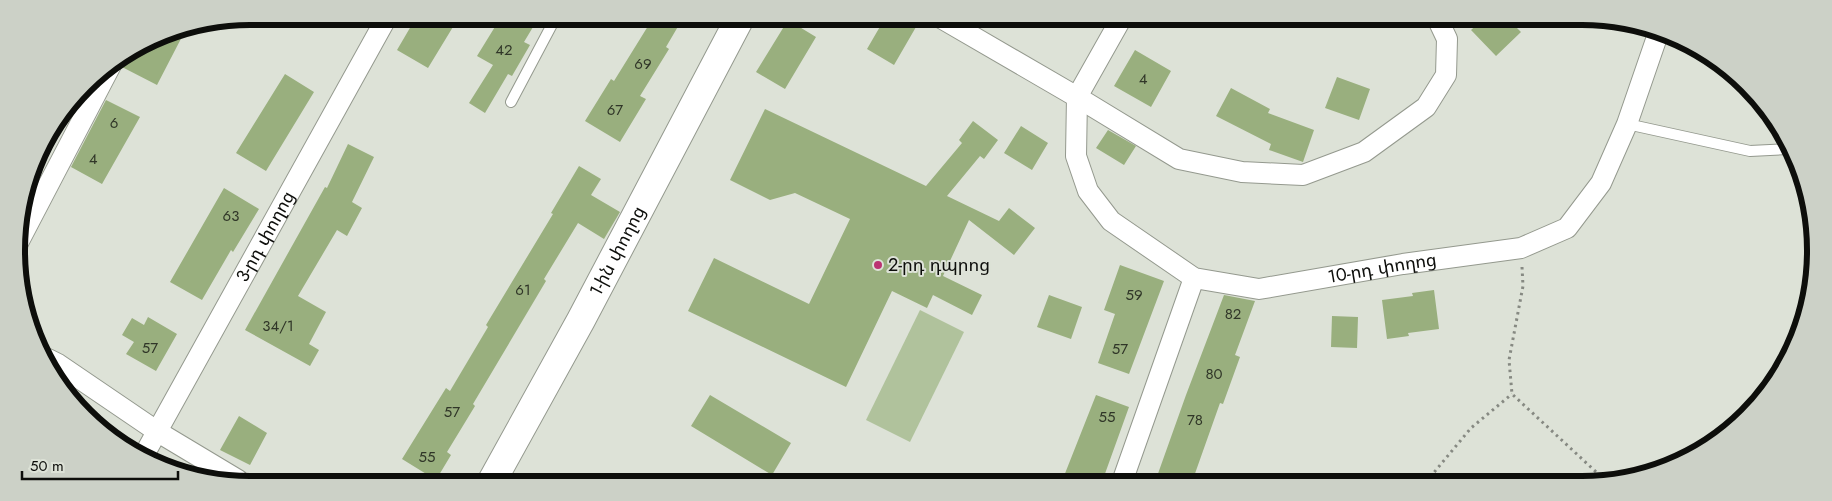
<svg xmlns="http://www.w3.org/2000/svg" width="1832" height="501" font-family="Jost,'Noto Sans Armenian',sans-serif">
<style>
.green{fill:#b0c29c}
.building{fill:#99af7e}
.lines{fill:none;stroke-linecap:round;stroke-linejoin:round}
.service-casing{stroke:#94998e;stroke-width:12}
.minor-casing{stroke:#94998e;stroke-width:22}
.secondary-casing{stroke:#94998e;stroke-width:30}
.path{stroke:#868982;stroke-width:3;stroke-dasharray:2.5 4;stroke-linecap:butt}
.service{stroke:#fff;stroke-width:10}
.minor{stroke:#fff;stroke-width:20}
.secondary{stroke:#fff;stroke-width:28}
.poi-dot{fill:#bb3372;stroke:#dde2d7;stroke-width:2}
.labels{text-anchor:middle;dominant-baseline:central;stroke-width:4;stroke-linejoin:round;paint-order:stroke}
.number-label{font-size:15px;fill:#303628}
.street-label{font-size:18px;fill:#0d0e0b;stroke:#dde2d7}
.poi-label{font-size:18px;fill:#0d0e0b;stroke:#dde2d7;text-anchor:start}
.rim{fill:none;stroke:#0d0e0b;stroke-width:6}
</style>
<rect width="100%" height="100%" fill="#dde2d7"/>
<path class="green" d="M 920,310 L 964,332 L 910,442 L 866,420 Z"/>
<path class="building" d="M 432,17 L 459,17 L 428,68 L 397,50 L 414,21 L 425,27 Z
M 501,17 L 539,17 L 524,42 L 530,45 L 512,76 L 508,74 L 485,113 L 469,103 L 493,65 L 477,56 Z
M 653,18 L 683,18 L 666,47 L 669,49 L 640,96 L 646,99 L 620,142 L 585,121 L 611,79 L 614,81 Z
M 885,18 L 903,18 L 916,27 L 894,65 L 867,49 Z
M 788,20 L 816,37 L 785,89 L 756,72 Z
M 1482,20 L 1509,20 L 1521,32 L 1496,56 L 1471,30 Z
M 186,29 L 157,85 L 122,67 L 130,54 L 161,34 Z
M 1135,50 L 1171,71 L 1151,107 L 1114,86 Z
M 285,74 L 314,92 L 266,171 L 236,153 Z
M 1337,77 L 1370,89 L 1359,120 L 1325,108 Z
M 1231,88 L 1270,109 L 1268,113 L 1314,130 L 1303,162 L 1269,150 L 1271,144 L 1216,116 Z
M 106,100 L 140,117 L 102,184 L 71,167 Z
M 765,109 L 926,186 L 962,143 L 959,140 L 973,121 L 998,140 L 984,159 L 980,156 L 947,196 L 999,221 L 1009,208 L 1035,228 L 1014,255 L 969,220 L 943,276 L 982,295 L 972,315 L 933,295 L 927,308 L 892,291 L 846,387 L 688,311 L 714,258 L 809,304 L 850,219 L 795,193 L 770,200 L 730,180 Z
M 1021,126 L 1048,143 L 1032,170 L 1004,153 Z
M 1108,130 L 1136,146 L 1124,165 L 1096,148 Z
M 348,144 L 374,157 L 352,202 L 362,208 L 347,236 L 337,230 L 298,296 L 326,312 L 309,344 L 319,350 L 310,366 L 245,330 L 325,187 L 327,188 Z
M 579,166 L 601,179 L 591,195 L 620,212 L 604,239 L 578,223 L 544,279 L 546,281 L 473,404 L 475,406 L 447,452 L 451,455 L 436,480 L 402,459 L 446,388 L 450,391 L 488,327 L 486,325 L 553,214 L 551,213 Z
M 224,188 L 259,209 L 233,252 L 231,250 L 202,300 L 170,282 Z
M 1120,265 L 1164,281 L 1129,374 L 1098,363 L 1115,314 L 1104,310 Z
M 1434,290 L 1439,329 L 1408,333 L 1409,336 L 1387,339 L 1382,300 L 1413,296 L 1412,293 Z
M 1049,295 L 1082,307 L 1071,339 L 1037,327 Z
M 1224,295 L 1255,301 L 1235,355 L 1240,357 L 1223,404 L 1220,403 L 1192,482 L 1155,482 L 1186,395 Z
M 1332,316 L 1358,317 L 1357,348 L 1331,347 Z
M 148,317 L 177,334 L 156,371 L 126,354 L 134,342 L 122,335 L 132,318 L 144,325 Z
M 710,395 L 791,443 L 772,475 L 691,426 Z
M 1096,395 L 1129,407 L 1102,482 L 1081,482 L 1064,476 Z
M 239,416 L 267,433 L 250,465 L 220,450 Z"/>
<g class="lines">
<g class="service-casing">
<path id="service" d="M 511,102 L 556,17
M 1627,124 L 1750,151 L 1788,149"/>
</g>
<g class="minor-casing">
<g id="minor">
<path d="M 941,18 L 1077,97 L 1179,159 L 1242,172 L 1303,175 L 1364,152 L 1426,107 L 1446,75 L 1447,39 L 1438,20"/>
<path id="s1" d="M 1121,19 L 1077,97 L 1076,156 L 1088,191 L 1111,221 L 1194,278 L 1259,289 L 1403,264 L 1521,248 L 1567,228 L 1601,183 L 1627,124 L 1658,34"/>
<path d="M 18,243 L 111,65"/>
<path d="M 48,359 L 58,364 L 158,432 L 238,480"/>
<path id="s2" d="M 144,455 L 387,17"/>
<path d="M 1122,482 L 1194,278"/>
</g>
</g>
<g class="secondary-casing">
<g id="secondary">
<path id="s3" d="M 492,481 L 581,320 L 740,18"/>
</g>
</g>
<path class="path" d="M 1522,267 L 1523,286 L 1509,360 L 1512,394 L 1608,483
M 1426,482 L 1471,428 L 1512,394"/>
<use href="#service" class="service"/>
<use href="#minor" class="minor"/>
<use href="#secondary" class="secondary"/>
</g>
<circle class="poi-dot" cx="878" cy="265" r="5"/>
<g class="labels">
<g class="number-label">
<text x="504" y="50">42</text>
<text x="643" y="64">69</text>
<text x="1143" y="79">4</text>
<text x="615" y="110">67</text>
<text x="114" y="123">6</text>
<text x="93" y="159">4</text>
<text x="231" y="216">63</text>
<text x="523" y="290">61</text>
<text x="1134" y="295">59</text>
<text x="1233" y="314">82</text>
<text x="278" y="326">34/1</text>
<text x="150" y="348">57</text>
<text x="1120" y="349">57</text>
<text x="1214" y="374">80</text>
<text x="452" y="412">57</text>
<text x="1107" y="417">55</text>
<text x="1195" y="420">78</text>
<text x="427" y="457">55</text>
</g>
<g class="street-label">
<text stroke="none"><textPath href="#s2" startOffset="250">3-րդ փողոց</textPath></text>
<text stroke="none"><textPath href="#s3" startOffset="262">1-ին փողոց</textPath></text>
<text stroke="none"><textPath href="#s1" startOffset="515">10-րդ փողոց</textPath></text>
</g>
<g class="poi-label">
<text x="888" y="265">2-րդ դպրոց</text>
</g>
</g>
<path d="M0 0H1832V501H0ZM250 25H1582A225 225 0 0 1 1807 250V251A225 225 0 0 1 1582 476H250A225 225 0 0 1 25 251V250A225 225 0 0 1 250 25Z" fill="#ccd1c7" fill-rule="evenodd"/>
<path class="rim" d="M250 25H1582A225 225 0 0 1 1807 250V251A225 225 0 0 1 1582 476H250A225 225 0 0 1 25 251V250A225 225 0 0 1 250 25Z"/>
<path d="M22 471v8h156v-8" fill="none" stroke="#0d0e0b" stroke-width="2.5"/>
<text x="30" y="471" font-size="15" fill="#0d0e0b" stroke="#dde2d7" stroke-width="4" paint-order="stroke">50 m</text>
</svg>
